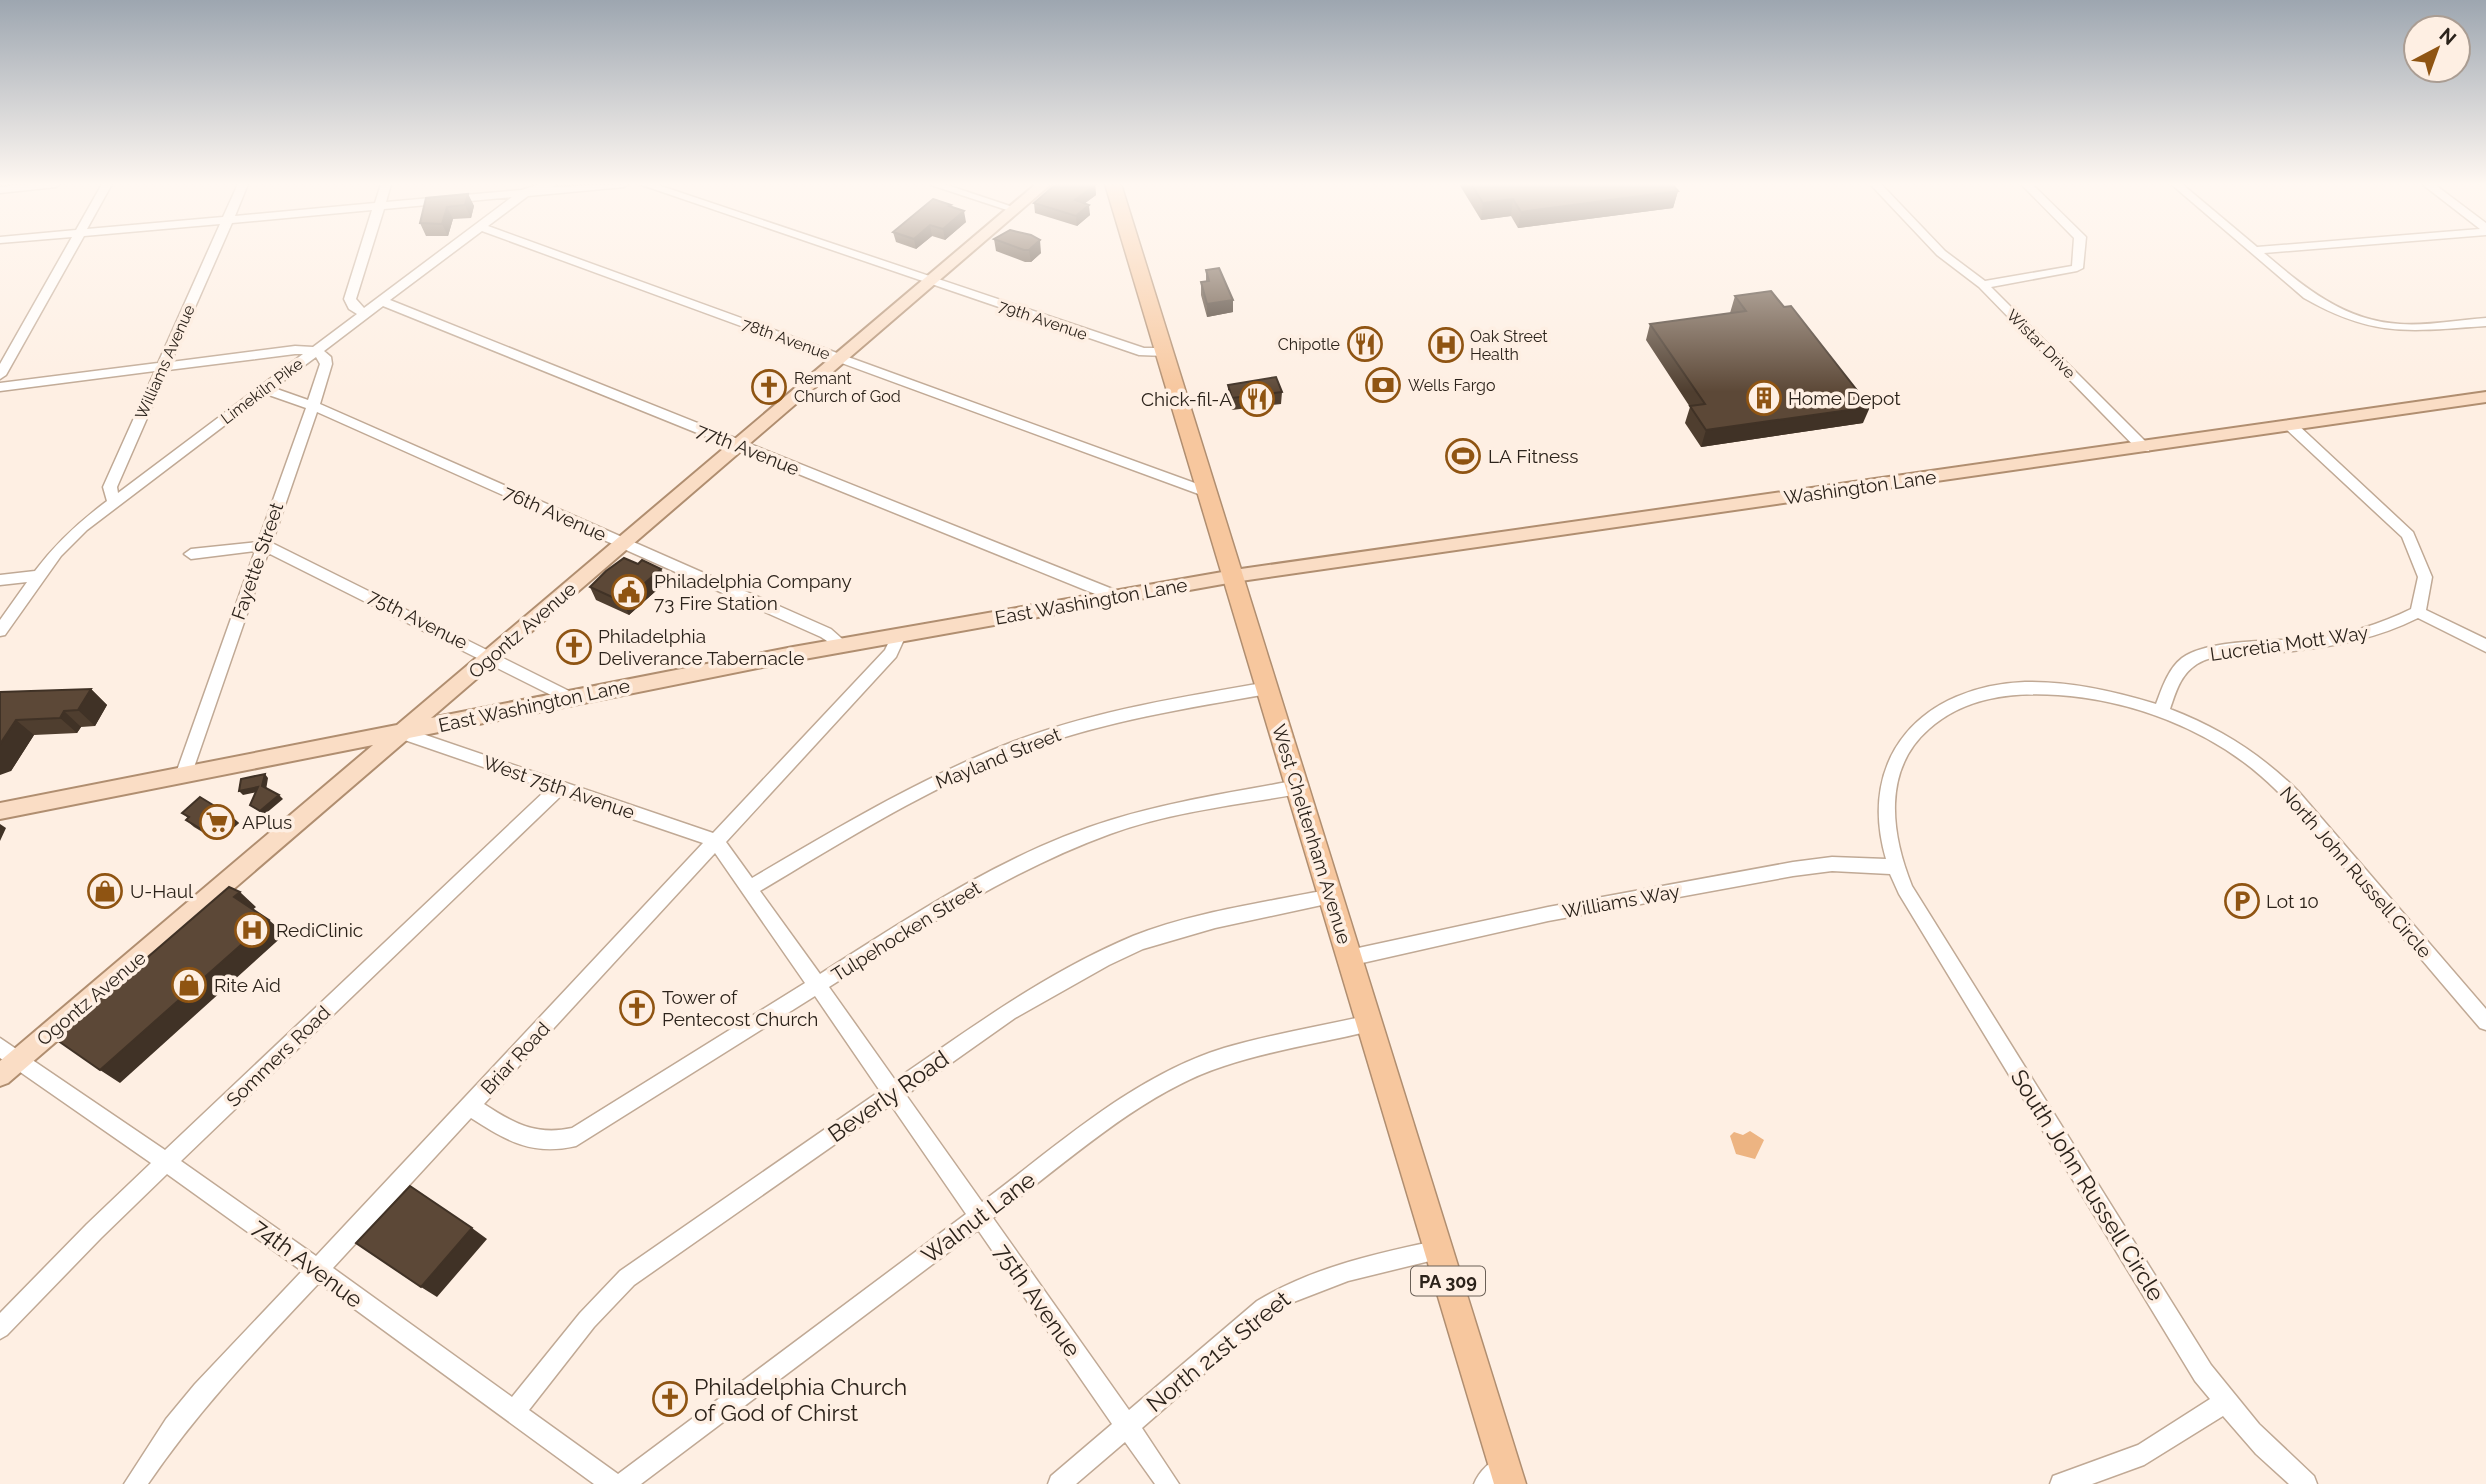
<svg xmlns="http://www.w3.org/2000/svg" width="2486" height="1484" font-family="Raleway,sans-serif">
<style>
.green{fill:#edb482}
.lines{fill:none;stroke-linecap:round;stroke-linejoin:round}
.minor-casing{stroke:#c0a995;stroke-width:3}
.major-casing{stroke:#b08e70;stroke-width:4}
.highway-casing{stroke:#b08e70;stroke-width:3}
.minor{fill:#fff;fill-rule:evenodd}
.major{fill:#faddc5;fill-rule:evenodd}
.highway{fill:#f7c79e;fill-rule:evenodd}
.wall{fill:#4f3e2f}
.shaded-wall{fill:#403226}
.building{fill:#5c4837;stroke:#403226;stroke-width:2}
.labels{text-anchor:middle;dominant-baseline:central;stroke-width:7;stroke-linejoin:round;paint-order:stroke}
.far-street-label{font-size:16px;fill:#2c231b;stroke:#feefe3}
.far-poi-label{font-size:16px;fill:#2c231b;stroke:#feefe3;text-anchor:start}
.shield{fill:#feefe3;stroke:#6b6057;stroke-width:2}
.shield-label{font-size:18px;font-weight:bold;fill:#2c231b}
.poi-label{font-size:19px;fill:#2c231b;stroke:#feefe3;text-anchor:start}
.street-label{font-size:19px;fill:#2c231b;stroke:#feefe3}
.near-street-label{font-size:23px;fill:#2c231b;stroke:#feefe3}
.near-poi-label{font-size:23px;fill:#2c231b;stroke:#feefe3;text-anchor:start}
</style>
<rect width="100%" height="100%" fill="#feefe3"/>
<path class="green" d="M 1750,1131 L 1764,1140 L 1755,1159 L 1736,1154 L 1730,1136 L 1734,1132 L 1743,1135 Z"/>
<g class="lines">
<g class="minor-casing">
<path id="minor" d="M 26,184 L 61,184 L 56,187 L 0,193 L 0,187 Z
M 102,184 L 112,184 L 87,229 L 223,217 L 238,184 L 248,184 L 235,216 L 375,203 L 381,184 L 391,184 L 386,202 L 522,190 L 539,184 L 557,184 L 552,187 L 629,184 L 624,187 L 528,196 L 488,226 L 1214,490 L 1216,493 L 1209,498 L 1204,496 L 482,231 L 390,300 L 1120,592 L 1122,596 L 1115,601 L 1110,600 L 383,306 L 324,351 L 331,357 L 332,364 L 320,404 L 831,629 L 849,645 L 842,651 L 821,637 L 317,412 L 272,543 L 575,694 L 578,698 L 575,702 L 565,702 L 268,553 L 191,776 L 189,781 L 177,781 L 175,776 L 255,551 L 191,559 L 184,554 L 191,549 L 258,542 L 306,408 L 266,394 L 87,530 L 61,556 L 5,635 L 0,636 L 0,620 L 27,582 L 0,585 L 0,575 L 35,571 C 56,543 79,522 107,501 L 103,487 L 155,371 L 0,391 L 0,383 L 158,363 L 220,224 L 84,236 L 6,375 L 0,379 L 0,364 L 72,237 L 0,243 L 0,237 L 76,230 ZM 512,197 L 364,308 L 356,299 L 384,209 ZM 372,210 L 344,299 L 349,309 L 357,314 L 313,347 L 295,346 L 171,362 L 232,223 ZM 295,354 L 303,354 L 118,493 L 117,487 L 168,370 ZM 316,357 L 320,364 L 308,400 L 274,388 Z
M 639,184 L 655,184 L 1144,348 L 1166,348 L 1172,352 L 1166,356 L 1139,355 Z
M 928,184 L 944,184 L 1019,209 L 1010,211 Z
M 1870,184 L 1881,184 L 1945,251 L 1985,281 L 2072,266 L 2074,238 L 2021,184 L 2032,184 L 2086,237 L 2083,268 L 2077,271 L 1991,287 L 2149,445 L 2149,451 L 2139,451 L 1979,287 L 1937,255 Z
M 2171,184 L 2182,184 L 2257,247 L 2480,229 L 2422,184 L 2434,184 L 2486,223 L 2486,235 L 2264,253 C 2304,287 2344,321 2400,324 C 2428,326 2458,320 2486,318 L 2486,326 C 2409,331 2374,338 2304,298 Z
M 2292,423 L 2297,424 L 2413,532 L 2432,577 L 2426,610 L 2486,639 L 2486,652 L 2418,618 C 2378,638 2337,646 2293,651 C 2266,654 2219,650 2197,664 C 2180,675 2176,692 2170,709 C 2220,728 2262,755 2299,792 L 2486,1009 L 2486,1030 L 2480,1028 C 2437,978 2395,928 2353,878 C 2323,844 2296,806 2261,776 C 2206,728 2130,700 2058,695 C 2012,692 1965,697 1929,729 C 1882,770 1891,834 1912,886 L 2211,1365 L 2259,1424 L 2314,1476 L 2317,1484 L 2289,1484 L 2256,1454 L 2223,1416 L 2144,1465 L 2092,1484 L 2050,1484 L 2053,1476 L 2138,1445 L 2210,1399 L 2195,1381 L 1899,894 L 1890,874 L 1832,871 L 1793,876 L 1548,921 L 1349,966 L 1343,964 L 1340,958 L 1343,952 L 1349,950 L 1548,907 L 1793,862 L 1832,857 L 1886,859 C 1856,756 1923,686 2025,682 C 2070,681 2114,691 2156,704 C 2162,688 2168,669 2182,658 C 2210,638 2278,642 2314,638 C 2349,634 2380,624 2411,609 L 2418,577 L 2402,537 L 2287,430 L 2287,424 Z
M 899,630 L 906,635 L 896,657 L 726,842 L 752,878 C 837,828 922,777 1015,741 C 1097,710 1183,697 1268,682 L 1276,688 L 1268,694 C 1187,708 1106,721 1029,749 C 934,784 847,839 760,891 L 820,974 C 911,916 1006,852 1111,820 C 1172,801 1235,792 1298,780 L 1304,782 L 1306,787 L 1304,792 L 1298,794 C 1236,805 1170,812 1110,834 C 1009,871 919,930 829,987 L 895,1080 C 971,1028 1047,972 1133,936 C 1193,912 1268,902 1331,889 L 1337,891 L 1340,896 L 1337,901 L 1331,903 L 1215,928 L 1143,949 L 1109,965 L 1015,1018 L 906,1095 L 982,1202 C 1057,1146 1133,1076 1224,1048 C 1271,1034 1322,1026 1370,1015 L 1376,1017 L 1379,1023 L 1376,1029 L 1370,1031 C 1322,1043 1271,1050 1224,1066 C 1142,1092 1062,1166 993,1218 L 1129,1410 L 1257,1301 C 1313,1267 1375,1254 1439,1240 L 1446,1243 L 1449,1250 L 1446,1257 L 1348,1281 L 1291,1303 L 1271,1315 L 1142,1428 L 1179,1484 L 1155,1484 L 1125,1442 L 1076,1484 L 1048,1484 L 1051,1476 L 1112,1424 L 978,1230 L 641,1484 L 594,1484 L 319,1283 C 257,1349 199,1409 148,1484 L 124,1484 L 166,1419 L 195,1384 L 302,1271 L 167,1174 L 101,1238 L 7,1335 L 0,1339 L 0,1313 L 87,1224 L 151,1163 L 0,1058 L 0,1038 L 165,1150 L 547,789 L 396,737 L 394,733 L 396,729 L 408,729 L 713,833 L 885,650 L 894,631 ZM 562,795 L 703,843 L 316,1256 L 181,1161 ZM 715,853 L 805,983 L 572,1128 C 536,1136 513,1123 484,1104 ZM 815,996 L 880,1091 L 620,1271 L 580,1313 L 512,1397 L 333,1268 L 471,1118 C 507,1141 532,1156 576,1146 ZM 891,1105 L 966,1214 L 618,1474 L 529,1410 L 594,1327 L 634,1285 Z
M 1504,1455 L 1512,1458 L 1515,1466 L 1512,1474 L 1501,1484 L 1474,1484 C 1479,1471 1491,1460 1504,1455 Z"/>
</g>
<g class="major-casing">
<path id="major" d="M 1036,184 L 1051,184 L 431,718 L 793,647 L 1234,570 L 2486,392 L 2486,402 L 1234,582 L 793,661 L 409,738 L 8,1083 L 0,1086 L 0,1061 L 373,745 L 0,819 L 0,803 L 397,725 Z"/>
</g>
<g class="highway-casing">
<path id="highway" d="M 1105,184 L 1121,184 L 1526,1484 L 1494,1484 Z"/>
</g>
<use href="#minor" class="minor"/>
<use href="#major" class="major"/>
<use href="#highway" class="highway"/>
</g>
<path class="wall" d="M 1459,184 L 1672,184 L 1678,191 L 1673,208 L 1518,228 L 1511,216 L 1481,220 Z
M 1095,185 L 1096,195 L 1085,203 L 1090,215 L 1077,226 L 1035,213 L 1034,203 Z
M 468,194 L 474,206 L 471,218 L 453,219 L 448,236 L 426,236 L 420,223 Z
M 951,207 L 966,222 L 945,240 L 932,236 L 916,249 L 896,242 L 893,232 Z
M 994,239 L 1041,253 L 1031,262 L 1025,262 L 996,251 Z
M 1206,270 L 1233,300 L 1233,312 L 1207,317 L 1201,295 L 1201,282 L 1206,282 Z
M 1735,296 L 1863,423 L 1701,447 L 1685,423 L 1690,407 L 1646,340 L 1650,324 L 1730,313 Z
M 1228,385 L 1282,392 L 1281,404 L 1232,410 L 1228,398 Z
M 667,581 L 629,615 L 596,600 L 590,587 Z
M 91,689 L 107,705 L 95,726 L 81,727 L 77,733 L 34,735 L 11,771 L 0,692 Z
M 182,813 L 231,816 L 239,823 L 221,839 L 214,839 L 194,827 L 186,820 L 188,818 Z"/>
<path class="shaded-wall" d="M 1095,185 L 1096,195 L 1076,210 L 1075,200 Z
M 1678,191 L 1673,208 L 1518,228 L 1521,212 Z
M 468,194 L 474,206 L 471,218 L 465,205 Z
M 1513,199 L 1511,216 L 1481,220 L 1483,203 Z
M 1089,205 L 1090,215 L 1077,226 L 1076,216 Z
M 447,207 L 453,219 L 448,236 L 442,224 Z
M 964,211 L 966,222 L 945,240 L 943,229 Z
M 930,225 L 932,236 L 916,249 L 914,239 Z
M 1040,240 L 1041,253 L 1031,262 L 1029,250 Z
M 1233,300 L 1233,312 L 1207,317 L 1207,304 Z
M 1870,407 L 1863,423 L 1701,447 L 1706,430 Z
M 661,569 L 667,581 L 629,615 L 623,602 Z
M 91,689 L 107,705 L 95,726 L 78,710 Z
M 64,711 L 81,727 L 77,733 L 60,718 Z
M 16,720 L 34,735 L 11,771 L 0,775 L 0,744 Z
M 265,774 L 268,778 L 266,790 L 262,786 Z
M 258,787 L 262,791 L 243,795 L 239,791 Z
M 279,795 L 283,799 L 264,815 L 260,811 Z
M 231,816 L 239,823 L 221,839 L 213,831 Z
M 0,824 L 6,828 L 0,841 Z
M 240,892 L 256,907 L 250,912 L 234,897 Z
M 269,920 L 285,934 L 120,1083 L 100,1070 Z
M 472,1228 L 487,1239 L 437,1297 L 421,1287 Z"/>
<path class="building" d="M 1056,184 L 1092,184 L 1095,185 L 1075,200 L 1089,205 L 1076,216 L 1034,203 Z
M 1471,184 L 1672,184 L 1678,191 L 1521,212 L 1513,199 L 1483,203 Z
M 468,194 L 465,205 L 447,207 L 442,224 L 420,223 L 426,198 Z
M 933,199 L 951,205 L 949,206 L 964,211 L 943,229 L 930,225 L 914,239 L 893,232 Z
M 1010,230 L 1031,235 L 1040,240 L 1029,250 L 1024,250 L 994,239 Z
M 1219,268 L 1233,300 L 1207,304 L 1201,282 L 1209,281 L 1206,270 Z
M 1771,291 L 1784,307 L 1791,306 L 1870,407 L 1706,430 L 1690,406 L 1705,404 L 1650,324 L 1746,311 L 1735,296 Z
M 1276,377 L 1282,392 L 1232,398 L 1228,385 Z
M 624,558 L 638,564 L 642,560 L 661,569 L 623,602 L 590,587 L 606,571 Z
M 91,689 L 78,710 L 64,711 L 60,718 L 16,720 L 0,744 L 0,692 Z
M 265,774 L 262,786 L 279,795 L 260,811 L 250,805 L 258,787 L 239,791 L 241,779 Z
M 200,797 L 231,816 L 213,831 L 206,832 L 186,820 L 189,817 L 182,813 Z
M 229,887 L 240,892 L 234,897 L 269,920 L 100,1070 L 54,1038 Z
M 410,1186 L 472,1228 L 421,1287 L 356,1243 Z"/>
<linearGradient id="sky" x2="0" y2="1"><stop stop-color="#9da6b0"/><stop offset="0.47" stop-color="#fff8f2"/><stop offset="1" stop-color="#fff8f2" stop-opacity="0"/></linearGradient>
<rect width="2486" height="392" fill="url(#sky)"/>
<defs>
<g id="restaurant-ring" transform="scale(1.75)"><circle r="9.5" fill="#feefe3" stroke="#8f5412" stroke-width="1.5"/><path d="M-5-6h1v4h1v-4h1v4h1v-4h1v5L-1.5 .5V6h-2V.5L-5-1ZM5-6V6H3V1.5H1.5Q1.5-4 5-6Z" fill="#8f5412"/></g>
<g id="hospital-ring" transform="scale(1.75)"><circle r="9.5" fill="#feefe3" stroke="#8f5412" stroke-width="1.5"/><path d="M-5-5h3v3.5h4V-5h3V5h-3V1.5h-4V5h-3Z" fill="#8f5412"/></g>
<g id="bank-ring" transform="scale(1.75)"><circle r="9.5" fill="#feefe3" stroke="#8f5412" stroke-width="1.5"/><path d="M-6-4H6V4H-6ZM0-2.3a2.3 2.3 0 1 0 0 4.6a2.3 2.3 0 1 0 0-4.6Z" fill="#8f5412"/></g>
<g id="church-ring" transform="scale(1.75)"><circle r="9.5" fill="#feefe3" stroke="#8f5412" stroke-width="1.5"/><path d="M-1.2-6h2.4v3.5h3.3v2.4h-3.3V6h-2.4V-.1h-3.3v-2.4h3.3Z" fill="#8f5412"/></g>
<g id="building-ring" transform="scale(1.75)"><circle r="9.5" fill="#feefe3" stroke="#8f5412" stroke-width="1.5"/><path d="M-4-6H4V6H1V3H-1V6H-4ZM-2.5-4.3h1.7v1.8h-1.7ZM.8-4.3h1.7v1.8H.8ZM-2.5-1h1.7V.8h-1.7ZM.8-1h1.7V.8H.8Z" fill="#8f5412"/></g>
<g id="stadium-ring" transform="scale(1.75)"><circle r="9.5" fill="#feefe3" stroke="#8f5412" stroke-width="1.5"/><path d="M0-5a6.5 5 0 1 0 0 10a6.5 5 0 1 0 0-10ZM-3.5-1.8h7v3.6h-7Z" fill="#8f5412"/></g>
<g id="civic-ring" transform="scale(1.75)"><circle r="9.5" fill="#feefe3" stroke="#8f5412" stroke-width="1.5"/><path d="M-.6-6.5H3V-4.5H.6V-3L4-1V1h2V6H-6V1h2V-1L-.6-3ZM-1.2 2.5V6h2.4V2.5Z" fill="#8f5412"/></g>
<g id="supermarket-ring" transform="scale(1.75)"><circle r="9.5" fill="#feefe3" stroke="#8f5412" stroke-width="1.5"/><path d="M-6-5.5h2.5l.6 2H6L4.5 2H-2.5L-4.4-4H-6ZM-1.5 3.2a1.3 1.3 0 1 0 .1 0ZM3 3.2a1.3 1.3 0 1 0 .1 0Z" fill="#8f5412"/></g>
<g id="shop-ring" transform="scale(1.75)"><circle r="9.5" fill="#feefe3" stroke="#8f5412" stroke-width="1.5"/><path d="M-5-2.5h2.3a2.7 3.5 0 0 1 5.4 0H5L5.5 6h-11ZM-1.5-2.5h3a1.5 2.3 0 0 0-3 0Z" fill="#8f5412"/></g>
<g id="parking-ring" transform="scale(1.75)"><circle r="9.5" fill="#feefe3" stroke="#8f5412" stroke-width="1.5"/><path d="M-3.5-5.5H1a3.5 3.5 0 0 1 0 7H-1V5.5H-3.5ZM-1-3.4V-.6H.8a1.4 1.4 0 0 0 0-2.8Z" fill="#8f5412"/></g>
</defs>
<g fill-rule="evenodd">
<use href="#restaurant-ring" x="1365" y="344"/>
<use href="#hospital-ring" x="1446" y="345"/>
<use href="#bank-ring" x="1383" y="385"/>
<use href="#church-ring" x="769" y="387"/>
<use href="#building-ring" x="1764" y="398"/>
<use href="#restaurant-ring" x="1257" y="399"/>
<use href="#stadium-ring" x="1463" y="456"/>
<use href="#civic-ring" x="629" y="592"/>
<use href="#church-ring" x="574" y="647"/>
<use href="#supermarket-ring" x="217" y="822"/>
<use href="#shop-ring" x="105" y="891"/>
<use href="#parking-ring" x="2242" y="901"/>
<use href="#hospital-ring" x="252" y="930"/>
<use href="#shop-ring" x="189" y="985"/>
<use href="#church-ring" x="637" y="1008"/>
<use href="#church-ring" x="670" y="1399"/>
</g>
<g class="labels">
<g class="far-street-label">
<text transform="translate(1043 320) rotate(19)">79th Avenue</text>
<text transform="translate(786 339) rotate(20)">78th Avenue</text>
<text transform="translate(2041 344) rotate(45)">Wistar Drive</text>
<text transform="translate(165 362) rotate(-66)">Williams Avenue</text>
<text transform="translate(262 391) rotate(-37)">Limekiln Pike</text>
</g>
<g class="far-poi-label">
<text x="1470" y="336">Oak Street<tspan x="1470" dy="18">Health</tspan></text>
<text x="1340" y="344" text-anchor="end">Chipotle</text>
<text x="794" y="378">Remant<tspan x="794" dy="18">Church of God</tspan></text>
<text x="1408" y="385">Wells Fargo</text>
</g>
<rect class="shield" x="1411" y="1266.5" width="74" height="29" rx="5"/>
<g class="shield-label">
<text x="1448" y="1281">PA 309</text>
</g>
<g class="poi-label">
<text x="1788" y="398">Home Depot</text>
<text x="1232" y="399" text-anchor="end">Chick-fil-A</text>
<text x="1488" y="456">LA Fitness</text>
<text x="654" y="581">Philadelphia Company<tspan x="654" dy="22">73 Fire Station</tspan></text>
<text x="598" y="636">Philadelphia<tspan x="598" dy="22">Deliverance Tabernacle</tspan></text>
<text x="242" y="822">APlus</text>
<text x="130" y="891">U-Haul</text>
<text x="2266" y="901">Lot 10</text>
<text x="276" y="930">RediClinic</text>
<text x="214" y="985">Rite Aid</text>
<text x="662" y="997">Tower of<tspan x="662" dy="22">Pentecost Church</tspan></text>
</g>
<g class="street-label">
<text transform="translate(748 449) rotate(22)">77th Avenue</text>
<text transform="translate(1860 487) rotate(-8)">Washington Lane</text>
<text transform="translate(555 513) rotate(24)">76th Avenue</text>
<text transform="translate(257 561) rotate(-71)">Fayette Street</text>
<text transform="translate(1091 601) rotate(-10)">East Washington Lane</text>
<text transform="translate(418 619) rotate(27)">75th Avenue</text>
<text transform="translate(522 630) rotate(-41)">Ogontz Avenue</text>
<text transform="translate(2289 643) rotate(-8)">Lucretia Mott Way</text>
<text transform="translate(534 705) rotate(-12)">East Washington Lane</text>
<text transform="translate(998 758) rotate(-22)">Mayland Street</text>
<text transform="translate(559 787) rotate(19)">West 75th Avenue</text>
<text transform="translate(1312 834) rotate(73)">West Cheltenham Avenue</text>
<text transform="translate(2356 872) rotate(49)">North John Russell Circle</text>
<text transform="translate(1621 901) rotate(-10)">Williams Way</text>
<text transform="translate(906 931) rotate(-32)">Tulpehocken Street</text>
<text transform="translate(91 998) rotate(-40)">Ogontz Avenue</text>
<text transform="translate(278 1056) rotate(-44)">Sommers Road</text>
<text transform="translate(515 1058) rotate(-47)">Briar Road</text>
</g>
<g class="near-street-label">
<text transform="translate(888 1096) rotate(-35)">Beverly Road</text>
<text transform="translate(2088 1185) rotate(58)">South John Russell Circle</text>
<text transform="translate(978 1217) rotate(-37)">Walnut Lane</text>
<text transform="translate(308 1263) rotate(37)">74th Avenue</text>
<text transform="translate(1038 1300) rotate(55)">75th Avenue</text>
<text transform="translate(1218 1351) rotate(-39)">North 21st Street</text>
</g>
<g class="near-poi-label">
<text x="694" y="1386">Philadelphia Church<tspan x="694" dy="26">of God of Chirst</tspan></text>
</g>
</g>
<g transform="translate(2437 49) rotate(41)"><circle r="33" fill="#feefe3" stroke="#aa9d93" stroke-width="2"/>
<path d="M0-5L12 26L0 18L-12 26Z" fill="#8f5412"/>
<text y="-10" font-size="19" font-weight="bold" text-anchor="middle" fill="#2c231b">N</text>
</g>
</svg>
